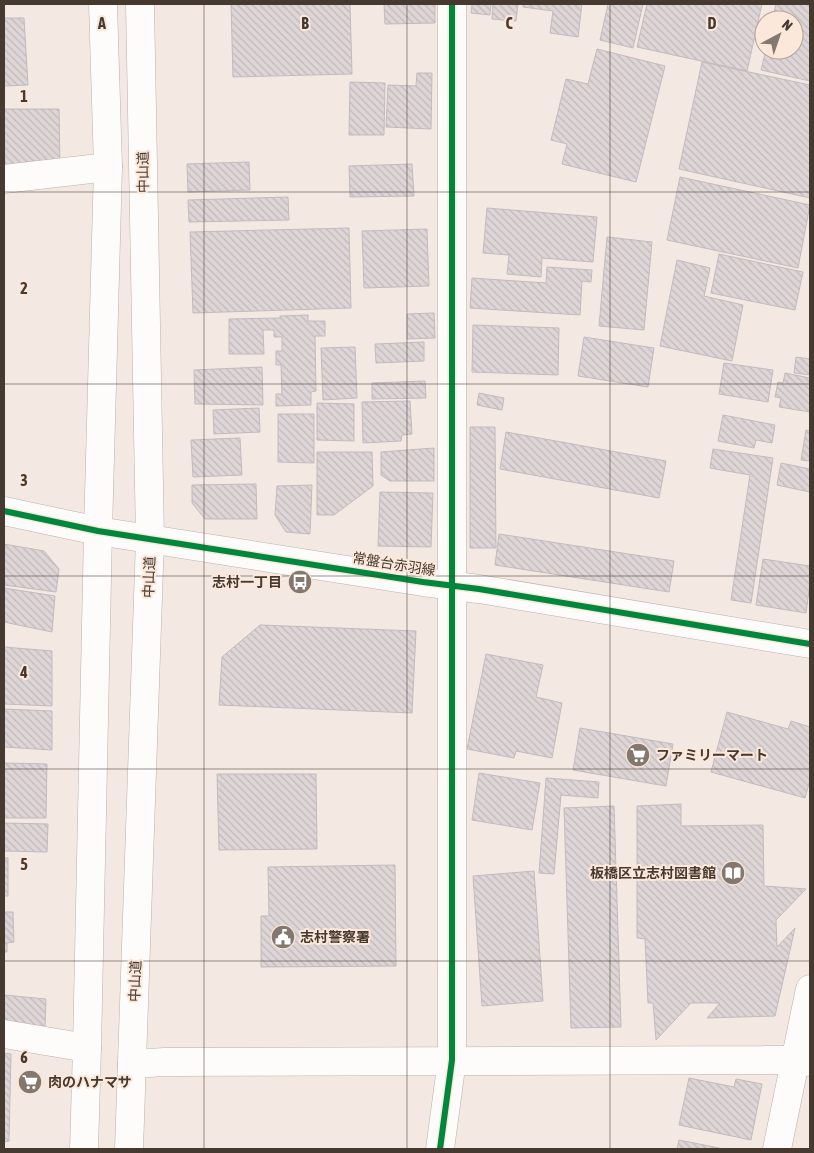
<svg xmlns="http://www.w3.org/2000/svg" width="814" height="1153" font-family="'Asap Condensed','Noto Sans JP',sans-serif">
<style>
.building{fill:url(#building-back-hatch);stroke:#c2babd}
.lines{fill:none;stroke-linecap:round;stroke-linejoin:round}
.minor-casing{stroke:#bbb0a9;stroke-width:29}
.secondary-casing{stroke:#bbb0a9;stroke-width:29}
.trunk-casing{stroke:#bbb0a9;stroke-width:29}
.minor{stroke:#fdfcfb;stroke-width:28}
.secondary{stroke:#fdfcfb;stroke-width:28}
.trunk{stroke:#fdfcfb;stroke-width:28}
.cycleway-casing{stroke:#fce8da;stroke-width:9}
.cycleway{stroke:#00873e;stroke-width:6}
.grid{fill:none;stroke:#463930;stroke-width:1;stroke-opacity:0.55}
.labels{text-anchor:middle;dominant-baseline:central;stroke-width:4;stroke-linejoin:round;paint-order:stroke}
.street-label{font-size:14px;fill:#463930;stroke:#fce8da}
.poi-label{font-size:14px;font-weight:bold;fill:#463930;stroke:#fce8da;text-anchor:start}
.grid-label{font-size:16px;text-anchor:middle;font-weight:bold;fill:#463930;stroke:#fce8da;stroke-width:4;stroke-linejoin:round;paint-order:stroke}
</style>
<defs>
<pattern id="building-back-hatch" width="6" height="6" patternUnits="userSpaceOnUse" patternTransform="scale(1.25)"><rect width="6" height="6" fill="#ded5d7"/><path d="M-1 5l2 2M0 0l6 6M5-1l2 2" fill="none" stroke="#c0b8b9"/></pattern>
</defs>
<rect width="100%" height="100%" fill="#f4e9e2"/>
<path class="building" d="M 231,4 L 350,4 L 352,74 L 233,77 Z
M 384,4 L 435,4 L 435,23 L 385,24 Z
M 472,4 L 491,4 L 490,15 L 471,13 Z
M 493,4 L 518,4 L 516,21 L 492,19 Z
M 523,4 L 582,4 L 578,37 L 550,33 L 553,11 L 523,7 Z
M 608,4 L 643,4 L 633,48 L 600,40 Z
M 647,4 L 762,4 L 747,71 L 637,47 Z
M 776,4 L 810,4 L 810,81 L 761,70 L 766,50 L 794,50 L 794,20 L 772,20 Z
M 4,18 L 24,18 L 28,85 L 4,86 Z
M 597,49 L 665,66 L 636,182 L 562,164 L 567,144 L 551,140 L 566,79 L 588,84 Z
M 702,62 L 810,85 L 810,198 L 679,169 Z
M 417,73 L 432,73 L 431,129 L 386,127 L 388,85 L 416,86 Z
M 350,82 L 385,83 L 384,135 L 349,135 Z
M 4,109 L 59,109 L 60,167 L 5,167 Z
M 249,162 L 250,190 L 188,192 L 187,164 Z
M 412,164 L 414,196 L 350,197 L 349,166 Z
M 680,177 L 810,205 L 798,268 L 667,240 Z
M 288,197 L 289,220 L 189,222 L 188,200 Z
M 487,208 L 597,217 L 593,262 L 542,258 L 541,277 L 507,274 L 509,255 L 483,253 Z
M 349,228 L 351,308 L 193,313 L 190,232 Z
M 427,229 L 429,286 L 364,288 L 362,231 Z
M 607,237 L 652,242 L 644,330 L 599,326 Z
M 719,254 L 803,272 L 795,310 L 711,293 Z
M 677,260 L 710,268 L 704,296 L 743,305 L 732,361 L 660,346 Z
M 547,267 L 592,270 L 591,282 L 582,281 L 580,315 L 470,308 L 472,278 L 546,283 Z
M 434,313 L 435,338 L 407,339 L 407,314 Z
M 308,315 L 308,321 L 325,321 L 325,336 L 315,336 L 316,391 L 311,392 L 311,405 L 276,406 L 276,394 L 282,394 L 281,365 L 276,365 L 276,351 L 282,351 L 282,337 L 274,337 L 274,330 L 263,330 L 264,354 L 229,354 L 229,319 L 280,318 L 280,316 Z
M 473,325 L 559,328 L 558,375 L 472,372 Z
M 584,337 L 654,348 L 648,387 L 578,376 Z
M 424,342 L 424,361 L 376,363 L 375,344 Z
M 355,347 L 357,398 L 323,400 L 321,348 Z
M 796,357 L 810,359 L 810,375 L 794,373 Z
M 724,363 L 773,370 L 768,402 L 719,394 Z
M 262,367 L 263,405 L 195,404 L 194,370 Z
M 785,373 L 810,378 L 810,412 L 779,407 L 781,398 L 775,397 L 778,382 L 783,383 Z
M 425,381 L 426,398 L 372,399 L 372,383 Z
M 479,393 L 504,398 L 502,410 L 477,405 Z
M 410,401 L 412,434 L 402,435 L 401,441 L 363,443 L 362,402 Z
M 317,403 L 354,404 L 354,441 L 317,440 Z
M 259,408 L 260,432 L 214,434 L 213,410 Z
M 278,414 L 314,414 L 314,463 L 278,462 Z
M 723,415 L 775,425 L 772,443 L 756,440 L 754,448 L 718,441 Z
M 470,427 L 495,427 L 496,548 L 470,548 Z
M 806,430 L 810,431 L 810,461 L 801,460 Z
M 506,432 L 666,461 L 659,498 L 500,469 Z
M 240,438 L 242,475 L 193,477 L 191,440 Z
M 434,448 L 434,481 L 390,481 L 381,475 L 381,452 Z
M 713,449 L 773,458 L 751,603 L 731,600 L 750,475 L 710,468 Z
M 317,452 L 372,452 L 373,486 L 334,515 L 317,515 Z
M 781,463 L 810,469 L 810,492 L 777,485 Z
M 256,484 L 257,519 L 205,519 L 192,503 L 192,485 Z
M 312,485 L 310,534 L 286,532 L 275,515 L 277,486 Z
M 380,492 L 433,493 L 431,547 L 378,546 Z
M 499,534 L 674,561 L 669,592 L 495,565 Z
M 4,544 L 44,551 L 59,569 L 56,592 L 4,585 Z
M 763,559 L 810,566 L 810,583 L 806,613 L 756,605 Z
M 4,588 L 55,596 L 52,632 L 4,622 Z
M 260,625 L 416,631 L 412,713 L 219,705 L 222,657 Z
M 4,647 L 52,651 L 52,706 L 4,704 Z
M 486,654 L 543,665 L 536,697 L 562,703 L 552,758 L 516,751 L 514,758 L 467,749 Z
M 4,709 L 52,711 L 52,750 L 4,747 Z
M 727,712 L 788,729 L 791,721 L 810,727 L 810,780 L 805,798 L 711,772 Z
M 580,728 L 673,744 L 666,786 L 573,770 Z
M 4,763 L 47,764 L 46,818 L 4,818 Z
M 479,773 L 540,783 L 532,830 L 472,820 Z
M 217,774 L 316,774 L 317,849 L 219,850 Z
M 546,778 L 599,782 L 598,798 L 561,795 L 554,874 L 539,873 Z
M 681,804 L 681,826 L 763,825 L 764,886 L 806,889 L 776,920 L 777,947 L 795,928 L 775,1016 L 707,1018 L 720,1003 L 691,1003 L 656,1040 L 653,1003 L 648,1003 L 645,939 L 637,938 L 637,806 Z
M 614,806 L 621,1027 L 571,1028 L 564,808 Z
M 4,823 L 48,824 L 47,852 L 4,851 Z
M 4,858 L 8,858 L 8,896 L 4,896 Z
M 395,865 L 396,966 L 261,967 L 261,916 L 269,916 L 268,867 Z
M 534,871 L 543,1001 L 482,1006 L 473,876 Z
M 4,912 L 13,912 L 14,942 L 7,943 L 7,952 L 4,952 Z
M 4,995 L 46,999 L 45,1028 L 4,1024 Z
M 4,1053 L 11,1054 L 9,1141 L 4,1142 Z
M 689,1078 L 734,1087 L 736,1079 L 762,1084 L 751,1140 L 679,1125 Z
M 679,1140 L 724,1149 L 677,1149 Z"/>
<g class="lines">
<g class="minor-casing">
<path id="minor" d="M 4,179 L 108,167
M 4,1034 L 87,1048
M 132,1064 L 165,1062 L 796,1060 L 810,1062
M 440,1149 L 452,1060 L 452,4
M 777,1149 L 810,989"/>
</g>
<g class="secondary-casing">
<path id="secondary" d="M 4,511 L 98,531 L 423,582 L 479,589 L 810,644"/>
</g>
<g class="trunk-casing">
<path id="trunk" d="M 84,1149 L 87,1048 L 98,531 L 108,167 L 103,4
M 129,1149 L 150,539 L 140,4"/>
</g>
<use href="#minor" class="minor"/>
<use href="#secondary" class="secondary"/>
<use href="#trunk" class="trunk"/>
<g class="cycleway-casing">
<path id="cycleway" d="M 4,511 L 98,531 L 423,582 L 479,589 L 810,644
M 440,1149 L 452,1060 L 452,4"/>
</g>
<use href="#cycleway" class="cycleway"/>
</g>
<path class="grid" d="M 204,4 L 204,1149M 407,4 L 407,1149M 610,4 L 610,1149M 4,192 L 810,192M 4,384 L 810,384M 4,576 L 810,576M 4,769 L 810,769M 4,961 L 810,961"/>
<defs>
<g id="bus-disc" transform="scale(1.25)"><circle r="9.5" fill="#83776e" stroke="#fce8da"/><path d="M-5-6H5V4H4V6H2V4H-2V6H-4V4H-5ZM-3.5-4V0h7V-4ZM-3.5 1.2v1.5H-2V1.2ZM2 1.2v1.5H3.5V1.2Z" fill="#fff"/></g>
<g id="supermarket-disc" transform="scale(1.25)"><circle r="9.5" fill="#83776e" stroke="#fce8da"/><path d="M-6-5.5h2.5l.6 2H6L4.5 2H-2.5L-4.4-4H-6ZM-1.5 3.2a1.3 1.3 0 1 0 .1 0ZM3 3.2a1.3 1.3 0 1 0 .1 0Z" fill="#fff"/></g>
<g id="library-disc" transform="scale(1.25)"><circle r="9.5" fill="#83776e" stroke="#fce8da"/><path d="M-6-4Q-3-5.5-.7-3.5V5Q-3 3-6 4ZM6-4Q3-5.5 .7-3.5V5Q3 3 6 4Z" fill="#fff"/></g>
<g id="civic-disc" transform="scale(1.25)"><circle r="9.5" fill="#83776e" stroke="#fce8da"/><path d="M-.6-6.5H3V-4.5H.6V-3L4-1V1h2V6H-6V1h2V-1L-.6-3ZM-1.2 2.5V6h2.4V2.5Z" fill="#fff"/></g>
</defs>
<g fill-rule="evenodd">
<use href="#bus-disc" x="300" y="582"/>
<use href="#supermarket-disc" x="638" y="755"/>
<use href="#library-disc" x="733" y="873"/>
<use href="#civic-disc" x="283" y="937"/>
<use href="#supermarket-disc" x="30" y="1082"/>
</g>
<g class="labels">
<g class="street-label">
<text transform="translate(143 172) rotate(-91)">中山道</text>
<text transform="translate(394 564) rotate(9)">常盤台赤羽線</text>
<text transform="translate(149 577) rotate(-88)">中山道</text>
<text transform="translate(135 981) rotate(-88)">中山道</text>
</g>
<g class="poi-label">
<text x="282" y="582" text-anchor="end">志村一丁目</text>
<text x="656" y="755">ファミリーマート</text>
<text x="716" y="873" text-anchor="end">板橋区立志村図書館</text>
<text x="300" y="937">志村警察署</text>
<text x="48" y="1082">肉のハナマサ</text>
</g>
</g>
<g class="grid-label">
<text x="102" y="29">A</text>
<text x="305" y="29">B</text>
<text x="509" y="29">C</text>
<text x="712" y="29">D</text>
<text x="24" y="102">1</text>
<text x="24" y="294">2</text>
<text x="24" y="486">3</text>
<text x="24" y="678">4</text>
<text x="24" y="870">5</text>
<text x="24" y="1063">6</text>
</g>
<rect width="814" height="1153" fill="none" stroke="#463930" stroke-width="10"/>
<g transform="translate(779 35) rotate(40)"><circle r="24" fill="#fce8da" stroke="#b3a296"/>
<path d="M0-4L9 19L0 12L-9 19Z" fill="#83776e"/>
<text y="-8" font-size="14" font-weight="bold" text-anchor="middle" fill="#463930">N</text>
</g>
</svg>
